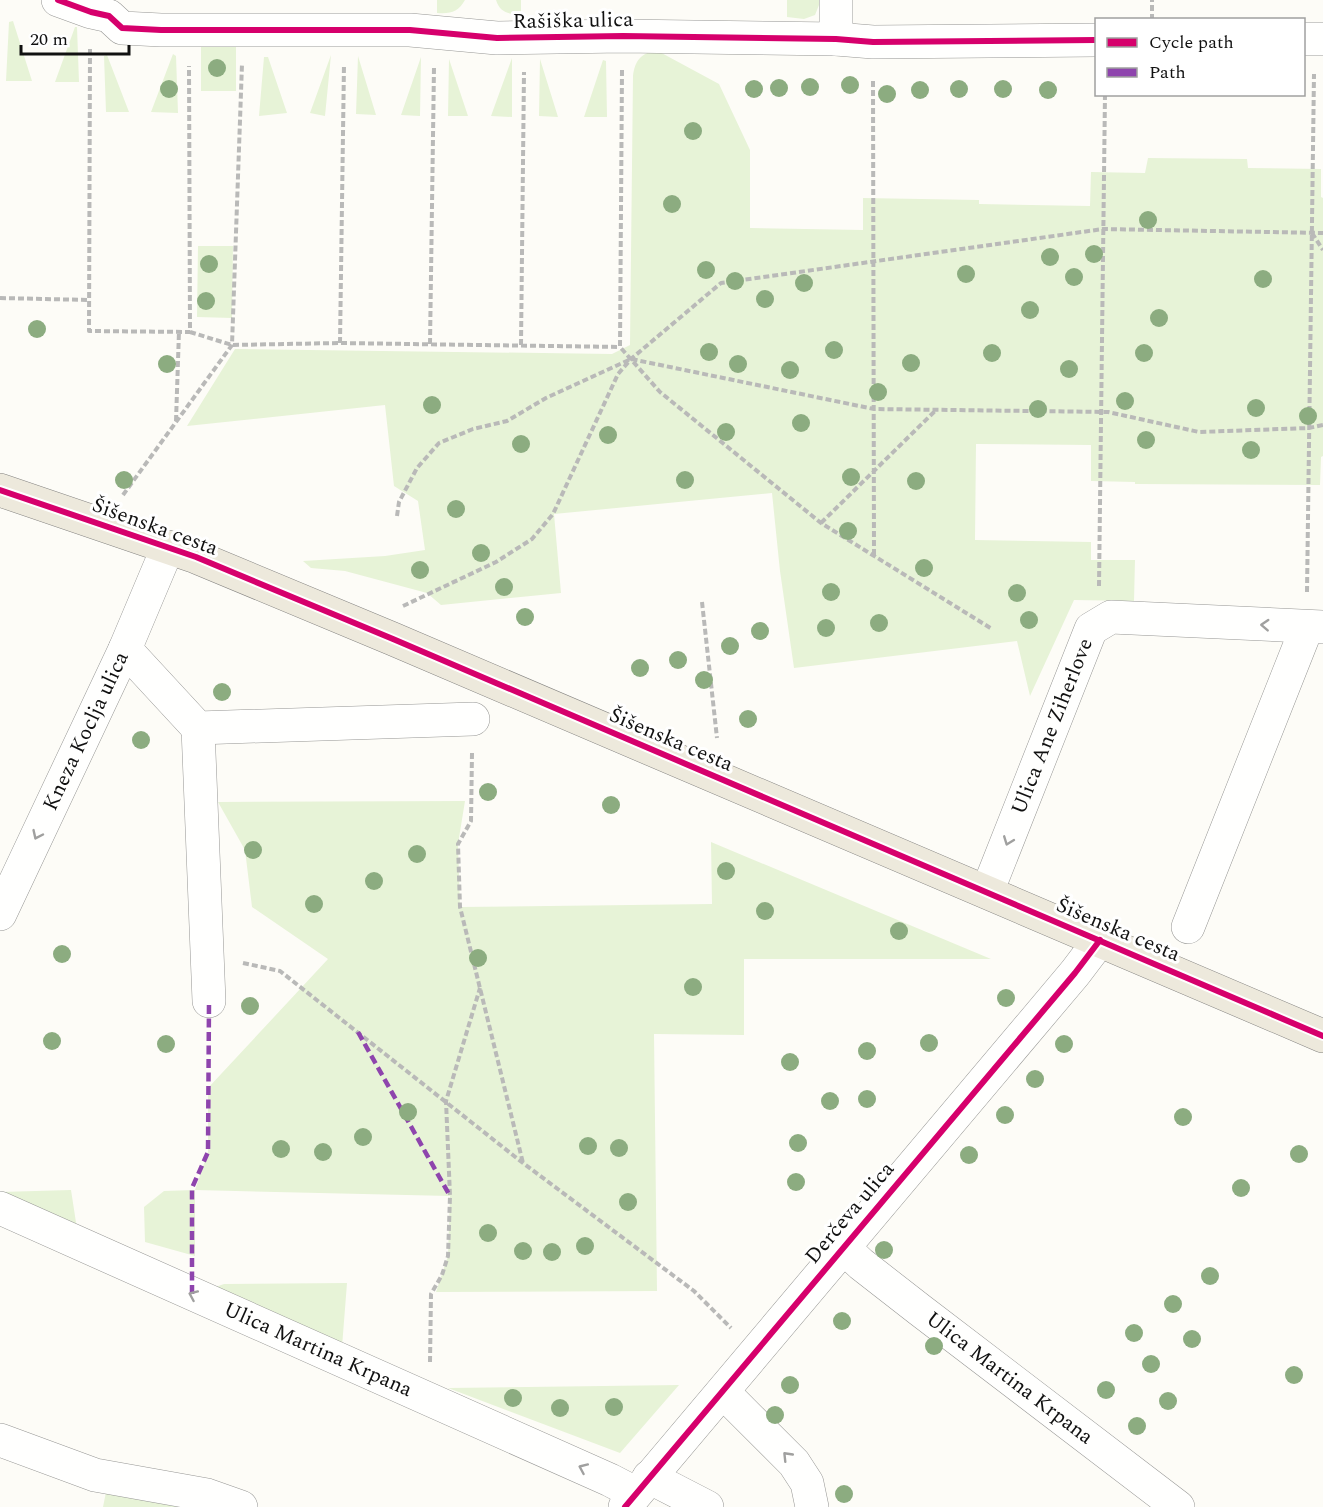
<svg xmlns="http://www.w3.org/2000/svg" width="1323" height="1507" font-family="Spectral,serif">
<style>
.green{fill:#e7f3d7}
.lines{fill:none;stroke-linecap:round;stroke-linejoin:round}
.minor-casing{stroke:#979795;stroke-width:34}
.major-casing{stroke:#858482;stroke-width:34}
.path{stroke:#b9b9b8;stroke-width:4;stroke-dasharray:6 3;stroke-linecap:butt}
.minor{stroke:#fffffe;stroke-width:33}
.major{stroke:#ede9dc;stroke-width:33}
.quiet{stroke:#8e44ad;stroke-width:4.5;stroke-dasharray:9 4.5;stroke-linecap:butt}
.cycleway-casing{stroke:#fff;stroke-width:10}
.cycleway{stroke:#d6006c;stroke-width:6}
.tree{fill:#8cac80}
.oneway{stroke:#a0a09f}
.labels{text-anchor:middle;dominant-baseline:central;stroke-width:6;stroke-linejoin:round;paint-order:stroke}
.street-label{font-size:21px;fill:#111;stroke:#fff}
</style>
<rect width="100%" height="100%" fill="#fdfcf7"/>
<path class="green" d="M 437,0 L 465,0 C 458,12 451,14 437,13 Z
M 496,0 L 521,0 L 521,15 C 509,14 500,13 496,0 Z
M 787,0 L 821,0 L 815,15 L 804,19 L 787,17 Z
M 13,21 L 32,81 L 6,81 L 9,22 Z
M 75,27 L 77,27 L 79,82 L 55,82 Z
M 201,46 L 236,46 L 236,91 L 201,91 Z
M 656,50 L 719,84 L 750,150 L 750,228 L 863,230 L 863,198 L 979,200 L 979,204 L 1090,206 L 1091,172 L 1145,173 L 1148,158 L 1247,159 L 1248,168 L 1321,169 L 1321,197 L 1323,198 L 1323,456 L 1321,457 L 1320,485 L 1135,484 L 1135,482 L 1091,481 L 1091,445 L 976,444 L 975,540 L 1091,542 L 1091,560 L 1135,560 L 1134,601 L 1074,600 L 1030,696 L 1017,641 L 794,668 L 780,571 L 772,493 L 554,514 L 561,593 L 441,605 L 427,593 L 345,571 L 311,568 L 303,561 L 385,556 L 425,550 L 418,501 L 394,486 L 385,405 L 187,426 L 235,349 L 612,354 L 630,345 L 633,76 C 635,60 641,54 656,50 Z
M 173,54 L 176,56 L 178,113 L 151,112 Z
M 107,55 L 129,112 L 106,112 L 104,56 Z
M 331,55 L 325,116 L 310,113 Z
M 358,56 L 376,115 L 356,114 Z
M 264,57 L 268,57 L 287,113 L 259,116 Z
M 421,57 L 420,116 L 401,115 Z
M 512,58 L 512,117 L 491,116 Z
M 449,59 L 468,116 L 448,116 Z
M 540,59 L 558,117 L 539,116 Z
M 603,60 L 606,61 L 607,117 L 584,117 Z
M 198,246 L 233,246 L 232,318 L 197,317 Z
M 465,801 L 458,844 L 460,907 L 712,904 L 711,842 L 991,959 L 744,959 L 744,1035 L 654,1034 L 657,1291 L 436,1292 L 448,1256 L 450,1196 L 195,1190 L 195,1256 L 145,1242 L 144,1207 L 164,1191 L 195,1190 L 208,1152 L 208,1088 L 328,959 L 252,907 L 245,850 L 218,802 Z
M 71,1190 L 77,1229 L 0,1198 L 0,1192 Z
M 347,1283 L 342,1347 L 204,1291 L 224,1284 Z
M 679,1385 L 620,1453 L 448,1388 Z
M 107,1487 L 200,1507 L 103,1507 Z"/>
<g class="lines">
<g class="minor-casing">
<g id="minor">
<path d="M 58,0 L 91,12 L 109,16 L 122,28 L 161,30 L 410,30 L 497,38 L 623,36 L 836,39 L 873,42 L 1096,40"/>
<path d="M 836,0 L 836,39"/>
<path d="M 1304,39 L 1323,39"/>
<path d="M 125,649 L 198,728 L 473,719"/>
<path d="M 198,728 L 209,1001"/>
<path id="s1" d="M 987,892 L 1091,629 L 1111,617 L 1323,627"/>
<path id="s2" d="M 0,914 L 125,649 L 168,547"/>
<path d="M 1188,927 L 1307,627"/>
<path id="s3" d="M 0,1208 L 610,1480 L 635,1493"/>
<path id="s4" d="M 843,1247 L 861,1264 L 920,1310 L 1178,1507"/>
<path d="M 723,1392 L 794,1463 L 807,1483 L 812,1507"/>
<path d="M 0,1440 L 95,1475 L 207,1495 L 241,1507"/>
<path d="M 649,1477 L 707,1507"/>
<path d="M 625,1507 L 1075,973 L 1100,940"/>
</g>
</g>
<g class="major-casing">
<path id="major" d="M 0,490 L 196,557 L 393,639 L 1323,1036"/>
</g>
<path class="path" d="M 1152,20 L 1152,0
M 90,49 L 89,331 L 190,332 L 189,66
M 622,70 L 620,347 L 660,392 L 821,523 L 992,629
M 873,81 L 874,556
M 1312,233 L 1323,250
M 0,298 L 89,300
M 190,332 L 232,345 L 340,343 L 620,347
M 340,343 L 344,64
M 430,344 L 434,67
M 521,345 L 524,72
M 176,421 L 179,331
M 123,495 L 232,345 L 242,64
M 397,516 L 399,502 L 417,468 L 439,443 L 473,429 L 507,421 L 546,398 L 631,359 L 874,409 L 1108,412 L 1199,432 L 1309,428 L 1323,425
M 821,523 L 936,410
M 1099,586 L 1105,94
M 1307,592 L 1314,74
M 702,602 L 717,738
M 403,606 L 496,562 L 532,539 L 553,514 L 618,374 L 631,359 L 721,283 L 1103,229 L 1323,233
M 472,753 L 471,821 L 458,844 L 460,907 L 523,1163
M 243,963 L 280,971 L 523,1163 L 694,1291 L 731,1328
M 430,1362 L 431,1294 L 442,1275 L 448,1256 L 450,1196 L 446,1101 L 480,988"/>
<use href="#minor" class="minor"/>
<use href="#major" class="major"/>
<path class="quiet" d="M 358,1032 L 450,1196
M 192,1294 L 192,1188 L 208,1152 L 209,1001"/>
<g class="cycleway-casing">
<path id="cycleway" d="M 58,0 L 91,12 L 109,16 L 122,28 L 161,30 L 410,30 L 497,38 L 623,36 L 836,39 L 873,42 L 1096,40
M 0,490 L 196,557 L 393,639 L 1323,1036
M 625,1507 L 1075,973 L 1100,940"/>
</g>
<use href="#cycleway" class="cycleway"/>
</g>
<g class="tree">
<circle cx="217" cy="68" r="9"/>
<circle cx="850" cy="85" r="9"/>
<circle cx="810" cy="87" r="9"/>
<circle cx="779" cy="88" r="9"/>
<circle cx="169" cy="89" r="9"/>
<circle cx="754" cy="89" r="9"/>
<circle cx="959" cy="89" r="9"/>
<circle cx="1003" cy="89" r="9"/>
<circle cx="920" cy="90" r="9"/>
<circle cx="1048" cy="90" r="9"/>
<circle cx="887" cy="94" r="9"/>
<circle cx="693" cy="131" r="9"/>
<circle cx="672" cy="204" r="9"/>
<circle cx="1148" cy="220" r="9"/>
<circle cx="1094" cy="254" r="9"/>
<circle cx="1050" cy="257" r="9"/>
<circle cx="209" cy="264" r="9"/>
<circle cx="706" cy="270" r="9"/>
<circle cx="966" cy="274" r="9"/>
<circle cx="1074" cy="277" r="9"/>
<circle cx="1263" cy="279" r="9"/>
<circle cx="735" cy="281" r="9"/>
<circle cx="804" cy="283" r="9"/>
<circle cx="765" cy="299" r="9"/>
<circle cx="206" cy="301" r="9"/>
<circle cx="1030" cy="310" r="9"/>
<circle cx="1159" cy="318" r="9"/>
<circle cx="37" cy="329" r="9"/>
<circle cx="834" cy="350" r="9"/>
<circle cx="709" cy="352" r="9"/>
<circle cx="992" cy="353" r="9"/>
<circle cx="1144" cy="353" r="9"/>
<circle cx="911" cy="363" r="9"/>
<circle cx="167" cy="364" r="9"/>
<circle cx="738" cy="364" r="9"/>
<circle cx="1069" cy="369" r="9"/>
<circle cx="790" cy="370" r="9"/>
<circle cx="878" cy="392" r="9"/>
<circle cx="1125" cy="401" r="9"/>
<circle cx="432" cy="405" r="9"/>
<circle cx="1256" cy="408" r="9"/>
<circle cx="1038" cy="409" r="9"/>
<circle cx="1308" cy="416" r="9"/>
<circle cx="801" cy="423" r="9"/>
<circle cx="726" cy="432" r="9"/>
<circle cx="608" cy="435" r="9"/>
<circle cx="1146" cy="440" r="9"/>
<circle cx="521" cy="444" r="9"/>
<circle cx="1251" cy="450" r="9"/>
<circle cx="851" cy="477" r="9"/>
<circle cx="124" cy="480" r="9"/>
<circle cx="685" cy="480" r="9"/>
<circle cx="916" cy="481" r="9"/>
<circle cx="456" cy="509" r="9"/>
<circle cx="848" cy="531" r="9"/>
<circle cx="481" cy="553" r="9"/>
<circle cx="924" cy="568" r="9"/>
<circle cx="420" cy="570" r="9"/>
<circle cx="504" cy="587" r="9"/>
<circle cx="831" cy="592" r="9"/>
<circle cx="1017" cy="593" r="9"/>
<circle cx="525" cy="617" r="9"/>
<circle cx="1029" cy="620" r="9"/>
<circle cx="879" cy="623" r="9"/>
<circle cx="826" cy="628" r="9"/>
<circle cx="760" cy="631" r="9"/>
<circle cx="730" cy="646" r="9"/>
<circle cx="678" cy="660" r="9"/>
<circle cx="640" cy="668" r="9"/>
<circle cx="704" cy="680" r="9"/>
<circle cx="222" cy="692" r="9"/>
<circle cx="748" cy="719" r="9"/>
<circle cx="141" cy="740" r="9"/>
<circle cx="488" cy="792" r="9"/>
<circle cx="611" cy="805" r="9"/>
<circle cx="253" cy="850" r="9"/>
<circle cx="417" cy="854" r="9"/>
<circle cx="726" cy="871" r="9"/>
<circle cx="374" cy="881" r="9"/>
<circle cx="314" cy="904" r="9"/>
<circle cx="765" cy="911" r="9"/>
<circle cx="899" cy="931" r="9"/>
<circle cx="62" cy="954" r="9"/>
<circle cx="478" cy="958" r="9"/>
<circle cx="693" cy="987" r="9"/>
<circle cx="1006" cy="998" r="9"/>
<circle cx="250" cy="1006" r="9"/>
<circle cx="52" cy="1041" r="9"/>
<circle cx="929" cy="1043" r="9"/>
<circle cx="166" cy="1044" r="9"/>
<circle cx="1064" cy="1044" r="9"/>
<circle cx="867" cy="1051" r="9"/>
<circle cx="790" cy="1062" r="9"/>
<circle cx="1035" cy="1079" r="9"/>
<circle cx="867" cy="1099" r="9"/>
<circle cx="830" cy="1101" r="9"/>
<circle cx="408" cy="1112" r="9"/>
<circle cx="1005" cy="1115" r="9"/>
<circle cx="1183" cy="1117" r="9"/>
<circle cx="363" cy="1137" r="9"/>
<circle cx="798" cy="1143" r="9"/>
<circle cx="588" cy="1146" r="9"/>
<circle cx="619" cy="1148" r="9"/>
<circle cx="281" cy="1149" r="9"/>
<circle cx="323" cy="1152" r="9"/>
<circle cx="1299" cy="1154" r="9"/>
<circle cx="969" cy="1155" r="9"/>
<circle cx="796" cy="1182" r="9"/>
<circle cx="1241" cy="1188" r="9"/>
<circle cx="628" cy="1202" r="9"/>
<circle cx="488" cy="1233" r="9"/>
<circle cx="585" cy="1246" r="9"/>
<circle cx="884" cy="1250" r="9"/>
<circle cx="523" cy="1251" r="9"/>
<circle cx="552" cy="1252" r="9"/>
<circle cx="1210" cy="1276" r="9"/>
<circle cx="1173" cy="1304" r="9"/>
<circle cx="842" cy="1321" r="9"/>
<circle cx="1134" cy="1333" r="9"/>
<circle cx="1192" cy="1339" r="9"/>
<circle cx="934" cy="1346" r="9"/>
<circle cx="1151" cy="1364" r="9"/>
<circle cx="1294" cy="1375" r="9"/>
<circle cx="790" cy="1385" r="9"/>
<circle cx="1106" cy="1390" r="9"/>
<circle cx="513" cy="1398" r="9"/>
<circle cx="1168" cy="1401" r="9"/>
<circle cx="614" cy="1407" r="9"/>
<circle cx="560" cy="1408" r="9"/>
<circle cx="775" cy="1415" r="9"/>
<circle cx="1137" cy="1426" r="9"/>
<circle cx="844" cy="1494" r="9"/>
</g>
<defs><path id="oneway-chevron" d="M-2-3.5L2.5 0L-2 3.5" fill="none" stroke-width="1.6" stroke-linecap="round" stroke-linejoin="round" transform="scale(1.5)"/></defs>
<g class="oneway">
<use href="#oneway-chevron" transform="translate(1265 625) rotate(-177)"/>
<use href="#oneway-chevron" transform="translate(37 835) rotate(115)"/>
<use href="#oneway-chevron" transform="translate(1008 841) rotate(111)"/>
<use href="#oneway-chevron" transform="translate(193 1295) rotate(-156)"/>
<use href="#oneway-chevron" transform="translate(787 1456) rotate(-134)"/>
<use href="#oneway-chevron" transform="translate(583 1468) rotate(-156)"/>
</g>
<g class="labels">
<g class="street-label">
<text transform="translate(573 21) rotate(-1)">Rašiška ulica</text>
<text transform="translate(155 527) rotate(20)">Šišenska cesta</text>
<text stroke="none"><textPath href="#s1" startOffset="178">Ulica Ane Ziherlove</textPath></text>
<text stroke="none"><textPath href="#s2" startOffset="202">Kneza Koclja ulica</textPath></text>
<text transform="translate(671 740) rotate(23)">Šišenska cesta</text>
<text transform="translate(1118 930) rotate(23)">Šišenska cesta</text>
<text transform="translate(850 1213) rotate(-50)">Derčeva ulica</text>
<text stroke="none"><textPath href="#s3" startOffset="348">Ulica Martina Krpana</textPath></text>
<text stroke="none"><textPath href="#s4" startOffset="212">Ulica Martina Krpana</textPath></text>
</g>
</g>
<rect x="1095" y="18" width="210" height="78" fill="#ffffff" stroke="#a0a0a0" stroke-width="1.5"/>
<rect x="1107" y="38" width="30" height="9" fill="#d6006c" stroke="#a0a0a0" stroke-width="1.5"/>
<text x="1149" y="48" font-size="18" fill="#111111">Cycle path</text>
<rect x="1107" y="68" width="30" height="9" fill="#8e44ad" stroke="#a0a0a0" stroke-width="1.5"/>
<text x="1149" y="78" font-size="18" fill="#111111">Path</text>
<path d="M21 45v9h108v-9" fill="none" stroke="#111111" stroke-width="3"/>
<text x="30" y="45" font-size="18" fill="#111111" stroke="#ffffff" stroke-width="4.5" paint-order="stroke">20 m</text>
</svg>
